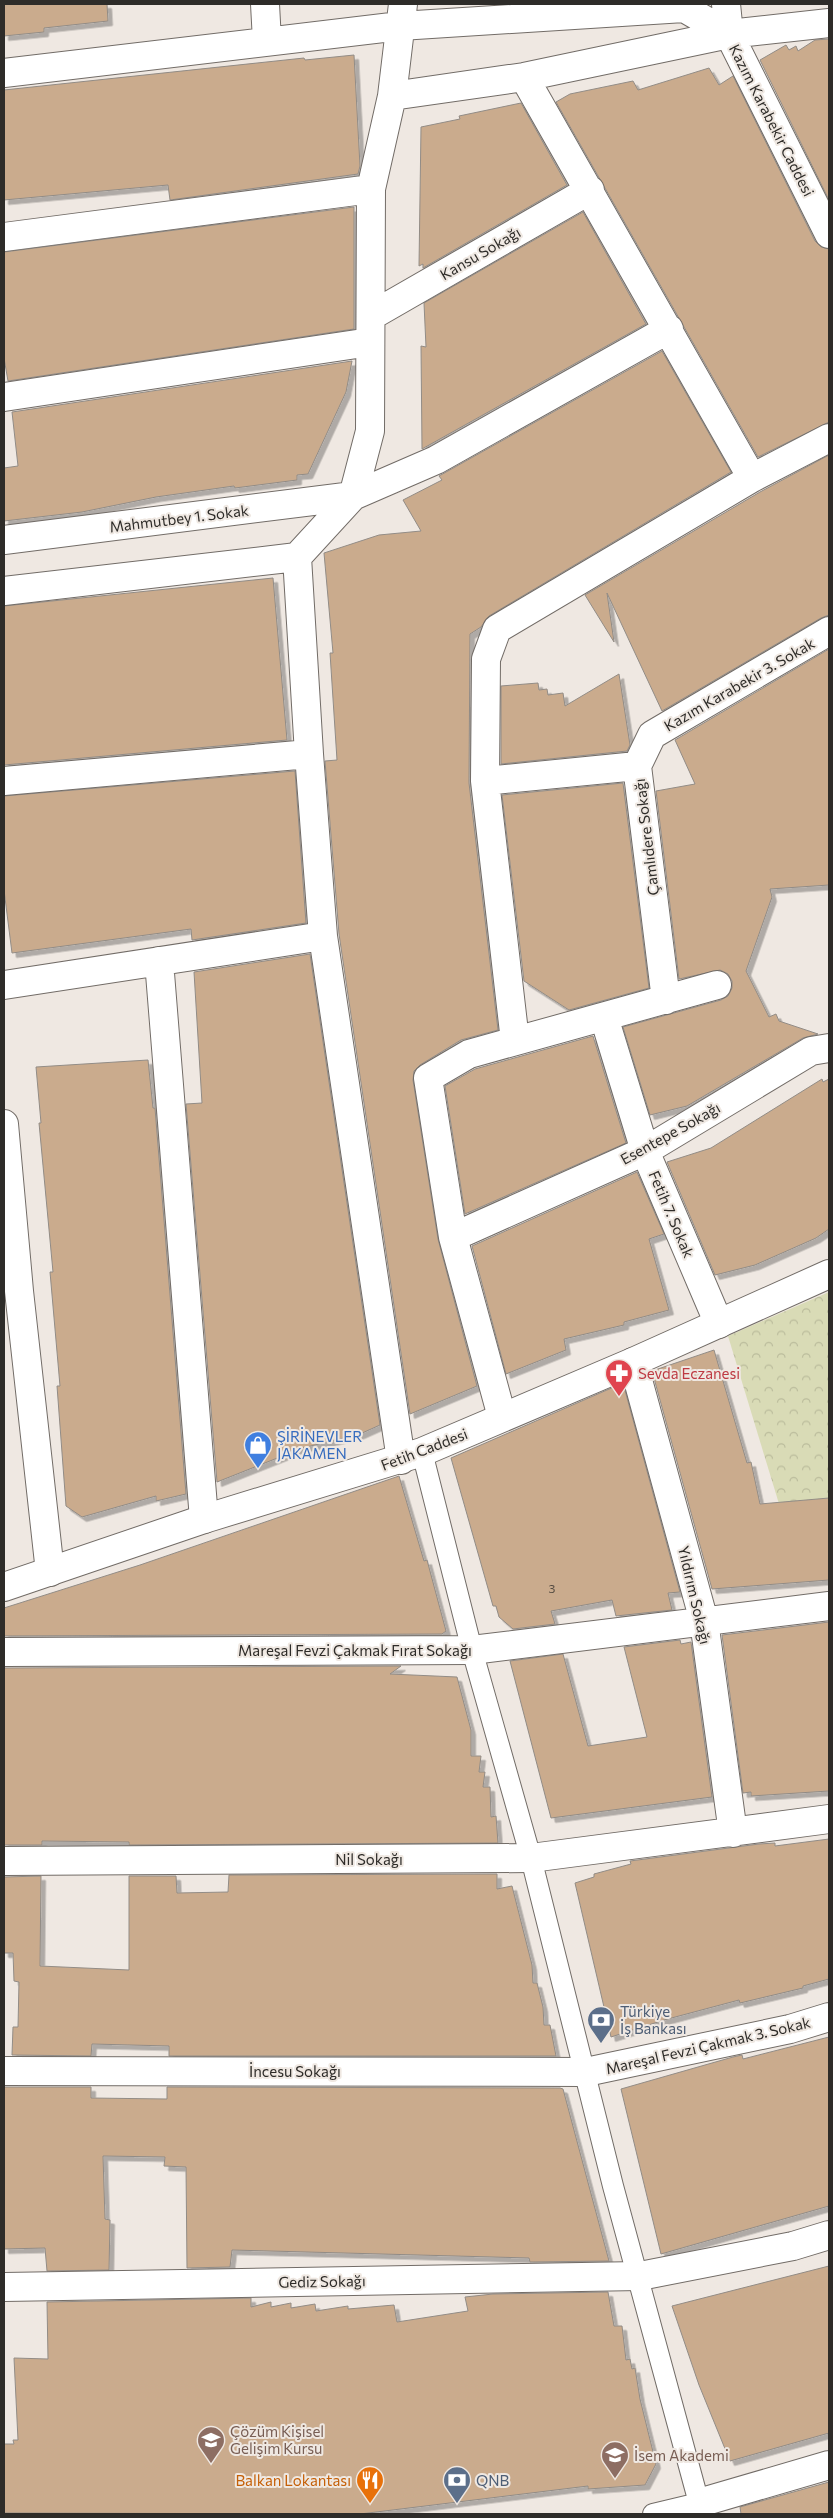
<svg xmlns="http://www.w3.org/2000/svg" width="833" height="2518" font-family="Commissioner,sans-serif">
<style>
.park{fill:url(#park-crowns)}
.building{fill:#caab8d;stroke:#928c86;filter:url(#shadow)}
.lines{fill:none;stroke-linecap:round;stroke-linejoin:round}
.pedestrian-casing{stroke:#726c67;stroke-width:22}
.minor-casing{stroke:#726c67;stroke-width:30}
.tertiary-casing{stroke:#726c67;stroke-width:30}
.pedestrian{stroke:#fff;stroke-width:20}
.minor{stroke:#fff;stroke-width:28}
.tertiary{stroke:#fff;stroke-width:28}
.labels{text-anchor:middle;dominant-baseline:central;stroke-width:4;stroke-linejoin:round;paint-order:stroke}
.number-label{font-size:12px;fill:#554c42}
.street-label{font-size:15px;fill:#2e2c29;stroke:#efe8e2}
.health-label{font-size:15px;fill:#be3a42;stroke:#efe8e2;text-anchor:start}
.shop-label{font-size:15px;fill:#366cbe;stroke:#efe8e2;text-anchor:start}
.service-label{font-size:15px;fill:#4e5e75;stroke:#efe8e2;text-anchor:start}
.education-label{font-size:15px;fill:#785e54;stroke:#efe8e2;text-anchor:start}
.food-label{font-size:15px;fill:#c56008;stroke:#efe8e2;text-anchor:end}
</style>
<defs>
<pattern id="park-crowns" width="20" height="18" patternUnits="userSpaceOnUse" patternTransform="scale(1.25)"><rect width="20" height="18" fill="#d9dbb6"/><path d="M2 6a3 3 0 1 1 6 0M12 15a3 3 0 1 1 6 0" fill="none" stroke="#bbbc9c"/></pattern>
<filter id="shadow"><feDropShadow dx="4.5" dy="4.5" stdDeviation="0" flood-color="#0004"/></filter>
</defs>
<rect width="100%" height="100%" fill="#efe8e2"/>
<path class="park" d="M 829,1292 L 829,1500 L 783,1517 L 728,1336 Z"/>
<path class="building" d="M 4,4 L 107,4 L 108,21 L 44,28 L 44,32 L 4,36 Z
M 829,39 L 829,200 L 760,60 L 786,45 L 789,50 L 796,46 L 798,51 L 815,40 Z
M 354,55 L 360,166 L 358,174 L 170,200 L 168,185 L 4,200 L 4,90 L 304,58 L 305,60 Z
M 709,68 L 719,85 L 733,76 L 815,241 L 821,247 L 829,249 L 829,422 L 758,457 L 556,102 L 570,94 L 633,81 L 638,90 Z
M 521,103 L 567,185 L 423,268 L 423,264 L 419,266 L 421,127 L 460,119 L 459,116 Z
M 354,207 L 354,329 L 8,381 L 4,358 L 4,252 Z
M 583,212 L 646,324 L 422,449 L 421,346 L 426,347 L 424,303 Z
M 662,351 L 731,472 L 489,616 L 481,627 L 470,634 L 469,783 L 498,1030 L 461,1040 L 420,1065 L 414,1071 L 413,1080 L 438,1239 L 477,1386 L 410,1414 L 339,934 L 325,761 L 337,760 L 330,653 L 333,653 L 324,553 L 379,535 L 421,531 L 403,500 L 442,480 L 439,476 Z
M 352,361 L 346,392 L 308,474 L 297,475 L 297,480 L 235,488 L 234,486 L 156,497 L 82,512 L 4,521 L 4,468 L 18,466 L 12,412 Z
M 829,455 L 829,615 L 821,618 L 662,711 L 607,593 L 614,642 L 585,595 L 760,492 Z
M 273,578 L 287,740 L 4,765 L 4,606 Z
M 829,649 L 829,885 L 770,889 L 772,897 L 746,971 L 769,1017 L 776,1014 L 779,1021 L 818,1034 L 803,1038 L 687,1106 L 650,1115 L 623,1027 L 721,1000 L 728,996 L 732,988 L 732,981 L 728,974 L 720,970 L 679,979 L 656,791 L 695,784 L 675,740 Z
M 619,674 L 630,745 L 627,751 L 501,764 L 501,686 L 538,683 L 539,690 L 547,689 L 548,695 L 563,693 L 565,706 Z
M 295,771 L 306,923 L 192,940 L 191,929 L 12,953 L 4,890 L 4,796 Z
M 623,783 L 649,988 L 569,1010 L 524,981 L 502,795 Z
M 310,954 L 380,1425 L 360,1434 L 290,1451 L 290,1453 L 217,1482 L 186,1104 L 202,1103 L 194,972 Z
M 593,1036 L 626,1143 L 465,1214 L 445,1086 L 475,1069 Z
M 148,1060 L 153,1108 L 155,1108 L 186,1494 L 156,1501 L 156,1496 L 82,1517 L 66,1506 L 57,1386 L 60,1386 L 50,1272 L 53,1272 L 39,1123 L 41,1123 L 36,1067 Z
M 822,1079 L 823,1082 L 829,1079 L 829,1229 L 816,1238 L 755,1265 L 715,1275 L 667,1162 L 711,1148 Z
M 637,1172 L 664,1234 L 649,1239 L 669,1310 L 624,1322 L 624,1325 L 564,1339 L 566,1350 L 506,1374 L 472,1246 Z
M 714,1350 L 747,1463 L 751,1462 L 760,1504 L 829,1498 L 829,1580 L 712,1589 L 652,1371 Z
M 623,1383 L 680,1592 L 668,1593 L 672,1610 L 616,1616 L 612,1600 L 551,1611 L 555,1624 L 513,1629 L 499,1617 L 496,1606 L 493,1606 L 451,1458 Z
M 399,1476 L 424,1561 L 427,1560 L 446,1631 L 442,1634 L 4,1636 L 4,1608 L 140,1565 Z
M 829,1622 L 829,1791 L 751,1796 L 751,1792 L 743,1793 L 722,1635 Z
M 680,1640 L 681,1644 L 691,1642 L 712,1797 L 551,1818 L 510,1661 L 563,1654 L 588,1746 L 647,1737 L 624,1647 Z
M 401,1666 L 390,1674 L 457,1677 L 471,1730 L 471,1756 L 481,1756 L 479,1772 L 485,1772 L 483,1787 L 490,1787 L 491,1817 L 496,1816 L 498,1843 L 129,1845 L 129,1842 L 42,1841 L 42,1845 L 4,1845 L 4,1668 Z
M 829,1839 L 829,1979 L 803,1986 L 803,1988 L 740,2003 L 739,2000 L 664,2020 L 611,2037 L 575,1883 L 594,1877 L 594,1874 L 631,1864 L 630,1861 L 759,1844 L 775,1843 L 775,1846 Z
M 497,1874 L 497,1889 L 512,1886 L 532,1965 L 533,1983 L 537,1983 L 543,2007 L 544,2025 L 550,2025 L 556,2056 L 169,2056 L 169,2046 L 92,2044 L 91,2056 L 12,2055 L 13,2027 L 18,2027 L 19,1982 L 14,1981 L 13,1953 L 4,1953 L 4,1877 L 41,1876 L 40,1966 L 129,1970 L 129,1876 L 176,1876 L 177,1893 L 228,1892 L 229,1875 Z
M 829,2037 L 829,2206 L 661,2254 L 621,2089 L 733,2057 L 742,2055 L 743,2059 Z
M 4,2087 L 91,2087 L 91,2098 L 167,2099 L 167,2087 L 560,2088 L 563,2089 L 609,2261 L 530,2262 L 529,2258 L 232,2250 L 230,2267 L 187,2268 L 186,2167 L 164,2166 L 165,2157 L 103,2156 L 105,2219 L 110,2220 L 109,2270 L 47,2271 L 45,2248 L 4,2249 Z
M 829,2266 L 829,2433 L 730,2461 L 699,2385 L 672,2306 Z
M 608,2292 L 614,2326 L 622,2326 L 626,2360 L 630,2359 L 632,2369 L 635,2368 L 640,2399 L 656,2464 L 645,2485 L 588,2489 L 588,2486 L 360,2514 L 4,2513 L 4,2444 L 14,2444 L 13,2440 L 18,2440 L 14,2358 L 48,2359 L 47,2302 L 251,2298 L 251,2307 L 271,2302 L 271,2307 L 291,2303 L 291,2308 L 315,2304 L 316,2311 L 348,2306 L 348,2309 L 394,2305 L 397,2322 L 468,2311 L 465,2297 L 493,2294 Z
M 829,2482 L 829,2514 L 741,2514 L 740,2507 Z"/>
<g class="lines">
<g class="pedestrian-casing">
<path id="pedestrian" d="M 422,1452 L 472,1650 L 531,1858 L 613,2186 L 699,2503 L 653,2514"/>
</g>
<g class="minor-casing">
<path id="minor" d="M 265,4 L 267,41
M 726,4 L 729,34 L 829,234
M 4,73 L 400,26 L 684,8 L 729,34
M 524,77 L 752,478
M 392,96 L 524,77 L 729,34 L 829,23
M 4,237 L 371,189
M 371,316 L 590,190
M 4,397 L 370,342
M 4,540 L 353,496 L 436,460 L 669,329
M 297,557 L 309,754 L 323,936 L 401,1460
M 4,591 L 297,557 L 353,496 L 370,431 L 371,189 L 392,96 L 403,4
M 637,766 L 652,735 L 829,631
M 4,781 L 309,754
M 485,781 L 637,766 L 666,1000
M 159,961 L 204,1519
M 4,985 L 323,936
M 604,1017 L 645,1151 L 719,1324
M 515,1041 L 485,781 L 486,659 L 497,629 L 752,478 L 829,438
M 4,1124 L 19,1291 L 50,1572
M 453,1237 L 645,1151 L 811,1051 L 829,1048
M 633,1362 L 704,1621 L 733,1833
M 502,1417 L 453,1237 L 428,1078 L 469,1054 L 717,985
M 4,1652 L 472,1650 L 829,1606
M 4,1861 L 531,1858 L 829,1819
M 4,2071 L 586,2072 L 790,2029 L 829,2017
M 4,2287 L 640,2276 L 793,2246 L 829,2235
M 699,2503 L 829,2465"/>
</g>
<g class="tertiary-casing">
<path id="tertiary" d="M 4,1587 L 204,1519 L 422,1452 L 633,1362 L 829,1274"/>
</g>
<use href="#pedestrian" class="pedestrian"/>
<use href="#minor" class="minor"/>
<use href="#tertiary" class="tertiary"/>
</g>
<defs>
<g id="pharmacy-pin" transform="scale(1.4375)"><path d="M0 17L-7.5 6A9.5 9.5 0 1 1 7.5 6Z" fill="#e0444e" stroke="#efe8e2"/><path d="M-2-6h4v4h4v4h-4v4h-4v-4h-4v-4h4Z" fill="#fff"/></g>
<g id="shop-pin" transform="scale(1.4375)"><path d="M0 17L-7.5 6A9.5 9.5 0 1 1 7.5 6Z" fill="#3f7fe0" stroke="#efe8e2"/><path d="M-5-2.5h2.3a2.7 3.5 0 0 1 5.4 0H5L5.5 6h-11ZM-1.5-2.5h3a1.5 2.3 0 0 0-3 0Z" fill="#fff"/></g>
<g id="bank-pin" transform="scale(1.4375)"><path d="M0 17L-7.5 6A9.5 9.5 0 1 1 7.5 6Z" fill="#5c6f8a" stroke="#efe8e2"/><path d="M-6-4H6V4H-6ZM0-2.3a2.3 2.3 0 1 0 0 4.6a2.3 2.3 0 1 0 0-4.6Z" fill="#fff"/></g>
<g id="school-pin" transform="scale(1.4375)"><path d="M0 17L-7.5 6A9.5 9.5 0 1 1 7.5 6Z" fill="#8d6e63" stroke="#efe8e2"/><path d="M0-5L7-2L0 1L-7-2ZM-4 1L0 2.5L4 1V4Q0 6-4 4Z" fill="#fff"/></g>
<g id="restaurant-pin" transform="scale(1.4375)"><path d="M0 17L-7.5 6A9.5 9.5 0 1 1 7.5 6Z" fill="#e8710a" stroke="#efe8e2"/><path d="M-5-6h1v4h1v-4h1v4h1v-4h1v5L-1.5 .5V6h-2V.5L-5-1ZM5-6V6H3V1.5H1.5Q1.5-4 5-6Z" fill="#fff"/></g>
</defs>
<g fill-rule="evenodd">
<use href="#pharmacy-pin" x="619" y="1373"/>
<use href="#shop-pin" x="258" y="1445"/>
<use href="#bank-pin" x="601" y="2020"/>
<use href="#school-pin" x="211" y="2440"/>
<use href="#school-pin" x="615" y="2455"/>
<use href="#restaurant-pin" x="370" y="2480"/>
<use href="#bank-pin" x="457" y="2480"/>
</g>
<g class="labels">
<g class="number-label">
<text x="552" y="1588">3</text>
</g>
<g class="street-label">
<text transform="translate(772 120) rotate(63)">Kazım Karabekir Caddesi</text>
<text transform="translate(480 253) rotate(-30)">Kansu Sokağı</text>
<text transform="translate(179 518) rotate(-7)">Mahmutbey 1. Sokak</text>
<text transform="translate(739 684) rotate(-30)">Kazım Karabekir 3. Sokak</text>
<text transform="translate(646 837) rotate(-97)">Çamlıdere Sokağı</text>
<text transform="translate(670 1133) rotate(-29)">Esentepe Sokağı</text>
<text transform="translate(672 1214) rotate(67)">Fetih 7. Sokak</text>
<text transform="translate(424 1449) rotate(-21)">Fetih Caddesi</text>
<text transform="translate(695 1595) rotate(77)">Yıldırım Sokağı</text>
<text x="355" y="1650">Mareşal Fevzi Çakmak Fırat Sokağı</text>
<text x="369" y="1859">Nil Sokağı</text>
<text transform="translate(708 2045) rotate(-13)">Mareşal Fevzi Çakmak 3. Sokak</text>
<text x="295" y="2071">İncesu Sokağı</text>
<text transform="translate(322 2281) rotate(-1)">Gediz Sokağı</text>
</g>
<g class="health-label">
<text x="638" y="1373">Sevda Eczanesi</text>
</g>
<g class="shop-label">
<text x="277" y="1436">ŞİRİNEVLER<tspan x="277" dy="17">JAKAMEN</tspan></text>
</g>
<g class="service-label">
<text x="620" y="2011">Türkiye<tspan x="620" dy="17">İş Bankası</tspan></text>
<text x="476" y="2480">QNB</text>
</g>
<g class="education-label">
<text x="230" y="2431">Çözüm Kişisel<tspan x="230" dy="17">Gelişim Kursu</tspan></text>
<text x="634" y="2455">İsem Akademi</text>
</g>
<g class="food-label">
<text x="351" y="2480">Balkan Lokantası</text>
</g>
</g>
<rect width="833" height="2518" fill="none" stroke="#2e2c29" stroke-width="10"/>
</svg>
